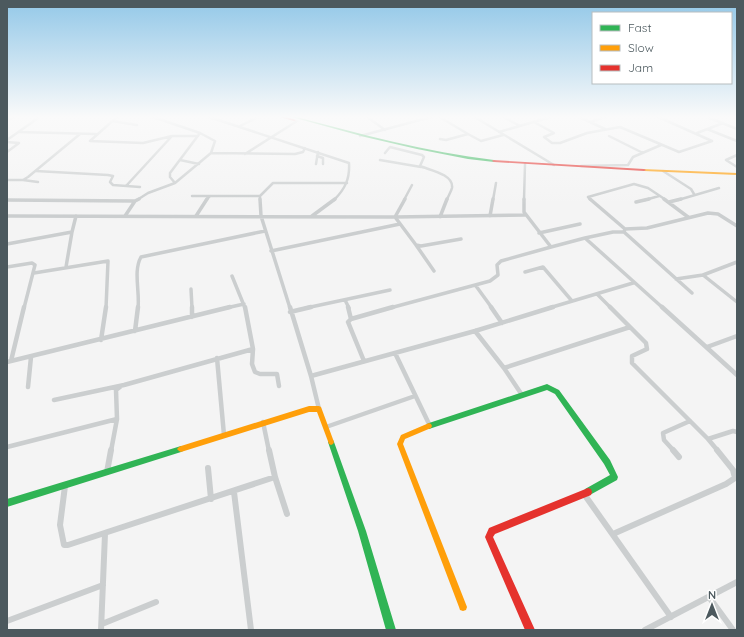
<svg xmlns="http://www.w3.org/2000/svg" width="744" height="637" font-family="Quicksand,sans-serif">
<style>
.lines{fill:none;stroke-linecap:round;stroke-linejoin:round}
.street-far3{stroke:#cbcecf;stroke-width:2.5}
.street-far2{stroke:#cbcecf;stroke-width:3.5}
.street-far1{stroke:#cbcecf;stroke-width:4.5}
.street{stroke:#cbcecf;stroke-width:6}
.fast{fill:#30b455;fill-rule:evenodd}
.slow{fill:#ff9f0a;fill-rule:evenodd}
.jam{fill:#e5322d;fill-rule:evenodd}
</style>
<rect width="100%" height="100%" fill="#f4f4f4"/>
<g class="lines">
<path class="street-far3" d="M 118,116 L 90,141 L 143,143 L 172,136
M 206,116 L 349,163 C 350,179 345,189 334,200
M 366,116 L 385,130
M 438,116 L 468,134 L 446,140 L 440,139
M 473,116 L 554,165
M 502,116 L 520,126
M 577,116 L 605,129
M 705,116 L 737,129
M 7,121 L 14,116
M 112,121 L 137,125
M 534,122 L 554,133 L 544,137 L 552,143 L 560,143 L 587,133 L 620,127 L 679,152 L 712,141 L 656,116
M 590,122 L 608,116
M 240,126 L 260,116
M 707,129 L 737,141
M 19,132 L 96,134
M 499,132 L 554,116
M 200,133 L 215,141 L 211,153
M 697,133 L 723,123
M 468,134 L 481,141 L 503,135
M 360,136 L 435,116
M 609,136 L 643,153
M 7,140 L 41,116
M 7,142 L 19,143 L 7,152
M 385,153 L 390,147 L 422,155 L 424,157 L 420,166 C 429,170 454,174 452,188 C 451,192 448,196 447,200
M 245,154 L 297,121
M 737,155 L 726,160 L 737,167
M 317,156 L 323,158 L 323,164
M 180,160 L 199,164
M 380,160 L 421,167
M 316,164 L 318,152
M 581,166 L 628,165 L 633,157 L 661,145
M 36,171 L 108,175 L 113,176 L 110,182 L 113,185 L 140,187
M 663,171 L 691,189 L 694,194
M 7,180 L 23,180 L 28,177 L 80,134
M 23,180 L 38,182
M 175,183 L 211,153 L 295,154 L 303,152 L 305,148
M 126,186 L 172,136 L 198,136
M 192,196 L 210,196
M 260,196 L 260,200
M 137,200 L 148,193 L 175,183 L 170,177 L 170,173 L 200,133 L 150,116
M 206,200 L 210,196 L 260,196 L 273,183 L 347,183
M 404,200 L 412,185
M 493,200 L 496,183
M 524,200 L 525,164
M 591,200 L 588,197 L 634,184 L 648,188 L 666,200
M 645,200 L 659,196
M 678,200 L 719,188"/>
<path class="street-far2" d="M 260,199 L 261,216 L 290,308
M 405,199 L 395,217 L 416,245 L 421,246 L 461,239
M 524,199 L 524,212 L 551,247 L 585,238 L 663,308
M 590,199 L 625,229
M 664,199 L 688,217
M 7,200 L 135,201 L 125,216
M 135,201 L 139,199
M 636,202 L 649,199
M 669,202 L 681,199
M 7,216 L 395,217 L 525,215
M 196,216 L 207,199
M 312,216 L 335,199
M 490,216 L 493,199
M 440,217 L 447,199
M 624,232 L 692,293
M 539,233 L 580,224
M 585,238 L 613,232 L 624,232 L 625,229 L 647,228 L 708,213 L 718,214 L 737,226
M 7,244 L 72,232 L 76,216
M 416,245 L 434,271
M 271,251 L 400,224
M 737,262 L 703,275 L 737,302
M 7,267 L 32,263 L 35,265 L 24,308
M 66,267 L 72,232
M 525,272 L 543,267 L 572,301
M 34,273 L 108,261 L 106,308
M 232,276 L 245,308
M 676,279 L 703,275
M 476,286 L 492,308
M 191,289 L 192,308
M 597,294 L 611,308
M 345,300 L 349,308
M 138,308 C 140,292 133,271 141,257 L 265,231
M 226,308 L 244,304
M 306,308 L 390,290
M 390,308 L 490,281 L 498,275 L 497,265 L 501,261 L 551,247
M 549,308 L 633,283"/>
<path class="street-far1" d="M 192,307 L 192,317
M 290,307 L 311,376 L 319,409
M 348,307 L 351,319
M 491,307 L 502,323
M 610,307 L 646,343 L 647,349 L 632,356 L 632,363 L 708,439 L 733,431 L 737,432
M 662,307 L 737,375
M 290,312 L 311,307
M 135,331 L 138,307
M 475,331 L 504,368 L 630,327
M 101,340 L 106,307
M 707,347 L 737,336
M 253,349 L 252,364 L 255,372 L 260,374 L 277,374 L 279,386
M 395,353 L 430,426
M 217,358 L 224,435
M 11,361 L 24,307
M 364,361 L 348,322 L 351,319 L 393,307
M 7,362 L 230,307
M 504,368 L 522,395
M 311,376 L 475,331 L 553,307
M 28,387 L 31,357
M 54,400 L 124,385 L 253,349 L 245,307
M 263,422 L 269,451
M 326,427 L 415,396
M 708,439 L 718,451
M 7,447 L 117,419
M 111,451 L 117,419 L 116,390 L 120,387
M 674,451 L 664,440 L 663,433 L 690,421"/>
<path class="street" d="M 269,450 L 275,477 L 287,514
M 673,450 L 679,457
M 208,468 L 211,499
M 107,472 L 111,450
M 65,486 L 60,525 L 64,545 L 68,545 L 275,477
M 234,492 L 251,630
M 584,494 L 671,617
M 613,534 L 726,484 L 735,478 L 733,470 L 717,450
M 709,597 L 733,630
M 7,621 L 103,585
M 102,624 L 156,602
M 101,630 L 105,534
M 645,630 L 737,582"/>
<path class="fast" d="M 288,116 L 293,116 C 360,134 426,152 494,160 L 496,161 L 494,162 L 468,159 L 417,149 L 365,137 Z
M 547,384 L 559,390 L 610,460 L 618,477 L 617,480 L 588,496 L 585,495 L 584,492 L 585,489 L 610,475 L 604,464 L 555,394 L 547,390 L 429,429 L 427,428 L 426,426 L 427,424 L 429,423 Z
M 331,439 L 333,440 L 334,442 L 366,531 L 396,630 L 386,630 L 358,531 L 328,442 L 329,440 Z
M 181,446 L 183,447 L 185,449 L 183,451 L 181,452 L 7,507 L 7,499 Z"/>
<path class="slow" d="M 643,169 L 737,173 L 737,175 L 644,171 L 643,171 Z
M 309,406 L 319,406 L 321,407 L 334,442 L 333,444 L 331,445 L 329,444 L 317,412 L 309,412 L 181,452 L 179,451 L 177,449 L 179,447 L 181,446 Z
M 429,423 L 431,424 L 432,426 L 431,428 L 405,439 L 403,444 L 467,607 L 466,610 L 463,611 L 460,610 L 459,607 L 397,444 L 401,435 Z"/>
<path class="jam" d="M 276,116 L 282,116 L 296,120 L 294,121 Z
M 493,160 L 644,169 L 646,170 L 644,171 L 494,162 L 492,161 Z
M 588,488 L 591,489 L 592,492 L 591,495 L 495,534 L 493,537 L 535,630 L 525,630 L 485,537 L 489,528 Z"/>
</g>
<linearGradient id="sky" x2="0" y2="1"><stop stop-color="#93c8e8"/><stop offset="0.57" stop-color="#fafafa"/><stop offset="1" stop-color="#fafafa" stop-opacity="0"/></linearGradient>
<rect width="744" height="205" fill="url(#sky)"/>
<rect width="744" height="637" fill="none" stroke="#4c595e" stroke-width="16"/>
<rect x="592" y="12" width="140" height="72" fill="#ffffff" stroke="#b7bdbf"/>
<rect x="600" y="25" width="20" height="6" fill="#30b455" stroke="#b7bdbf"/>
<text x="628" y="32" font-size="12" fill="#4c595e">Fast</text>
<rect x="600" y="45" width="20" height="6" fill="#ff9f0a" stroke="#b7bdbf"/>
<text x="628" y="52" font-size="12" fill="#4c595e">Slow</text>
<rect x="600" y="65" width="20" height="6" fill="#e5322d" stroke="#b7bdbf"/>
<text x="628" y="72" font-size="12" fill="#4c595e">Jam</text>
<g transform="translate(712 605)" stroke="#ffffff" stroke-width="3" paint-order="stroke">
<path d="M0-3L7 15L0 10L-7 15Z" fill="#4c595e"/>
<text y="-6" font-size="11" font-weight="bold" text-anchor="middle" fill="#4c595e">N</text>
</g>
</svg>
